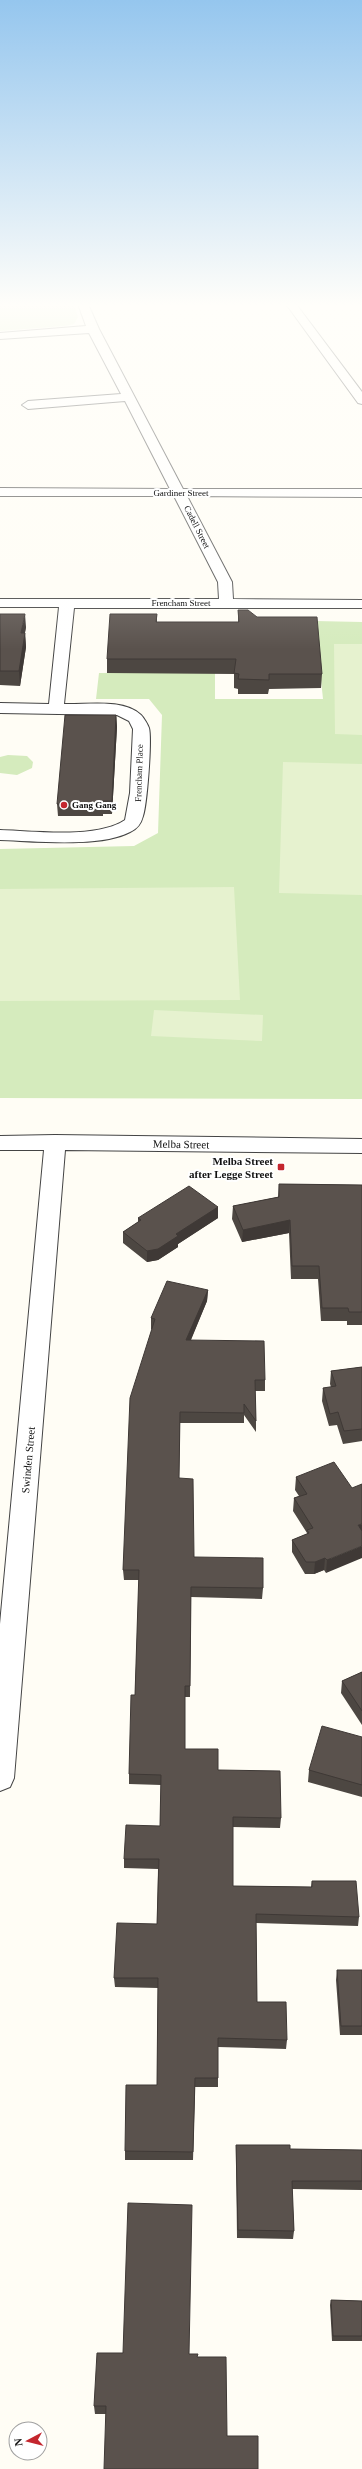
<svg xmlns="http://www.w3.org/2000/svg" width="362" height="2469" font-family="'Times New Roman',serif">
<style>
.green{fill:#d5ebbd}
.pitch{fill:#e6f2cf}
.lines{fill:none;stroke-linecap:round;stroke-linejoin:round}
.minor-casing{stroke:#444;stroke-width:2}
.minor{fill:#fff;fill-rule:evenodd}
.wall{fill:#4d4742}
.shaded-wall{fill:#3f3936}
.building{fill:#5a524d;stroke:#3f3936}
.poi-dot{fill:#c4262e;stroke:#fff;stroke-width:1.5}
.labels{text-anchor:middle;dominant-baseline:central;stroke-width:4;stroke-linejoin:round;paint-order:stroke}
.far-street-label{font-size:9px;fill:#111;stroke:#fff}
.far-poi-label{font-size:9px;font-weight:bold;fill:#111;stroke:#fff;text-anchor:start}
.street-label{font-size:11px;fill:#111;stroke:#fff}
.poi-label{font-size:11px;font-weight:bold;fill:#111;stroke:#fff;text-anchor:end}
</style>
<rect width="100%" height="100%" fill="#fffdf5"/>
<path class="green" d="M 0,304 L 74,304 L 78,317 L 74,324 L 65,326 L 0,331 Z
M 315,621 L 362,622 L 362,1099 L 0,1098 L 0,849 L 134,846 L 158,833 L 162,715 L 149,699 L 96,699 L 99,673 L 215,673 L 215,699 L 323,699 Z
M 8,755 L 27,756 L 33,762 L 32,768 L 17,775 L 0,773 L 0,757 Z"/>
<path class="pitch" d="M 334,644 L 362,644 L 362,735 L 335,734 Z
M 283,762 L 362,764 L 362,895 L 279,893 Z
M 234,887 L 240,1000 L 0,1001 L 0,889 Z
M 154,1010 L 263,1015 L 262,1041 L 151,1036 Z"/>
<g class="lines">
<g class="minor-casing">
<path id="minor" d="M 78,304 L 88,304 L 99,329 L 183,489 L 362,489 L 362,497 L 187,496 L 232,582 L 233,599 L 362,600 L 362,608 L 74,608 L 64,704 C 86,705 124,698 141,715 C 144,718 148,725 149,728 C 152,739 147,805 143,816 C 141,824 137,829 130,832 C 100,848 34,841 0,840 L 0,830 C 33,831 97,839 125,820 L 130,793 L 133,729 L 129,721 L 117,715 L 0,713 L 0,703 L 49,704 L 59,607 L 0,607 L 0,599 L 219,599 L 218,582 L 174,496 L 0,496 L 0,488 L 170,489 L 125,401 L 28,409 L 22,405 L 28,401 L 121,394 L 89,333 L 0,339 L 0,333 L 86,326 Z
M 286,304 L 296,304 L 362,392 L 362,404 L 358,403 Z
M 55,1135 L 362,1139 L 362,1153 L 65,1150 L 14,1778 L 10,1787 L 0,1791 L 0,1624 L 44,1150 L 0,1150 L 0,1136 Z"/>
</g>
<use href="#minor" class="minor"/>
</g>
<path class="wall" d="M 238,610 L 322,674 L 321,688 L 269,689 L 268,694 L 238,694 L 238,689 L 234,688 L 234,674 L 107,673 L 107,659 L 157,614 L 157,622 L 238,622 Z
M 0,614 L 26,627 L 25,633 L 26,647 L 20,686 L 0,685 Z
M 116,715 L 117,727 L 112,814 L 103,814 L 103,816 L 58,816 L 57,804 Z
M 279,1184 L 362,1185 L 362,1325 L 347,1325 L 347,1321 L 321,1321 L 318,1279 L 291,1279 L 289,1233 L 242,1242 L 232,1219 L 233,1206 L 278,1197 Z
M 218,1207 L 218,1218 L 178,1244 L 178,1247 L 158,1260 L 147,1262 L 123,1243 L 123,1232 L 138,1222 L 138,1218 Z
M 208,1290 L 207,1301 L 191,1340 L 265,1380 L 265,1391 L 255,1391 L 256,1421 L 256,1432 L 244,1415 L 244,1423 L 180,1423 L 179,1478 L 194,1557 L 263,1588 L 262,1599 L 191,1597 L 190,1697 L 185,1697 L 185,1749 L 218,1770 L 281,1818 L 280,1828 L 233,1827 L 233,1886 L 311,1887 L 312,1881 L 359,1917 L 358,1926 L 256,1923 L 257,2002 L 287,2040 L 286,2049 L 218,2047 L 218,2087 L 195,2087 L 193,2160 L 125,2160 L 125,2151 L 157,2085 L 158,1988 L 115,1987 L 114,1978 L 157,1924 L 158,1869 L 124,1868 L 124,1859 L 160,1826 L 161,1785 L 129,1784 L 129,1774 L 135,1695 L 139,1580 L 124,1580 L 123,1570 L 152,1329 L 151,1329 L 151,1318 Z
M 362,1367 L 362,1441 L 343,1444 L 337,1425 L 329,1426 L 322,1401 L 323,1388 L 331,1387 L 330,1384 L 331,1371 Z
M 296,1477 L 352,1488 L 326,1573 L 324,1570 L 314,1574 L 305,1574 L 292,1552 L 292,1540 L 307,1534 L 307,1533 L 293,1511 L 294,1498 L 299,1496 L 295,1490 Z
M 362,1672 L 362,1725 L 341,1693 L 342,1681 Z
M 362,1737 L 362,1797 L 308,1782 L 309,1770 Z
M 337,1970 L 362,1970 L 362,2035 L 340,2035 L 336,1980 Z
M 236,2145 L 290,2149 L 362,2150 L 362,2190 L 292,2189 L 294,2231 L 293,2239 L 237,2238 L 236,2153 Z
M 331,2300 L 362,2301 L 362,2341 L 332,2341 L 330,2305 Z
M 190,2354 L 198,2357 L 227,2436 L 258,2469 L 106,2414 L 95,2414 L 94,2406 Z"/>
<path class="shaded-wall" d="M 25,614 L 26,627 L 22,647 L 21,633 Z
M 25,633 L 26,647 L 20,686 L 19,671 Z
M 116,715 L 117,727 L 112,814 L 112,801 Z
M 218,1207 L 218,1218 L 178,1244 L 178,1247 L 158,1260 L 147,1262 L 147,1251 L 176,1234 Z
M 290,1220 L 289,1233 L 242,1242 L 243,1230 Z
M 208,1290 L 207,1301 L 186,1351 L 186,1340 Z
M 362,1524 L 362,1536 L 358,1525 Z
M 362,1546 L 362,1558 L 326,1573 L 327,1560 Z
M 325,1558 L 324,1570 L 314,1574 L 315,1562 Z"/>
<path class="building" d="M 238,610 L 248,610 L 257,617 L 317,617 L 322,674 L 269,674 L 269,680 L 238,679 L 239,674 L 234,673 L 236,659 L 107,659 L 110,614 L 157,614 L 156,622 L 239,622 Z
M 0,614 L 25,614 L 21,633 L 25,633 L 19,671 L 0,671 Z
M 65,715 L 116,715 L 112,801 L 103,801 L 102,804 L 57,804 Z
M 279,1184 L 362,1185 L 362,1312 L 349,1312 L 348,1308 L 322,1308 L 319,1266 L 292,1266 L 290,1220 L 243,1230 L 233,1206 L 279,1197 Z
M 189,1186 L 218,1207 L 176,1234 L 178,1236 L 158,1249 L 147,1251 L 123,1232 L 141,1220 L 138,1218 Z
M 167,1281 L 208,1290 L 186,1340 L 264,1341 L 265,1380 L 255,1380 L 256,1421 L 244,1404 L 244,1413 L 180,1412 L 179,1478 L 193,1479 L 194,1557 L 263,1558 L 263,1588 L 191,1587 L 190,1686 L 185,1686 L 185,1749 L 218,1749 L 218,1770 L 280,1771 L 281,1818 L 233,1817 L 233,1886 L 312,1887 L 312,1881 L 356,1881 L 359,1917 L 256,1914 L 257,2002 L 286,2002 L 287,2040 L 218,2038 L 218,2078 L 195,2078 L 193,2152 L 125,2151 L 126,2085 L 157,2085 L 158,1978 L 114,1978 L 117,1923 L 157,1924 L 159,1859 L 124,1859 L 126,1825 L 160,1826 L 161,1775 L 129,1774 L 131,1695 L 135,1695 L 139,1570 L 123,1570 L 130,1398 L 155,1319 L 151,1318 Z
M 362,1367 L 362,1429 L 344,1431 L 338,1412 L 330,1414 L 323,1388 L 336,1386 L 331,1371 Z
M 334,1462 L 352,1488 L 362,1484 L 362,1524 L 358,1525 L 362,1531 L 362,1546 L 327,1560 L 325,1558 L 315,1562 L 306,1562 L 292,1540 L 309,1533 L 307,1530 L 313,1528 L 294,1498 L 307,1494 L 296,1477 Z
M 362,1672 L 362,1711 L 342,1681 Z
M 322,1726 L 362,1737 L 362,1785 L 309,1770 Z
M 337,1970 L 362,1970 L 362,2026 L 341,2026 Z
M 236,2145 L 290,2145 L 290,2149 L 362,2150 L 362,2181 L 292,2181 L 294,2231 L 238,2230 Z
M 128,2203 L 192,2205 L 189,2354 L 198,2354 L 197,2357 L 226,2357 L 227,2436 L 258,2436 L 258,2469 L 104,2469 L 106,2406 L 94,2406 L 97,2353 L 123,2353 Z
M 331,2300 L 362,2301 L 362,2336 L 333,2336 Z"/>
<linearGradient id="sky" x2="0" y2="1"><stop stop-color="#95c6ee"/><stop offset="0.47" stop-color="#fffefa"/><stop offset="1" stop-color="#fffefa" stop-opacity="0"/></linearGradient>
<rect width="362" height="649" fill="url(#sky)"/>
<g class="poi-dot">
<circle cx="64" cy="805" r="4"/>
<rect x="277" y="1163" width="8" height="8" rx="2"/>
</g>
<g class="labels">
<g class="far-street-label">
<text x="181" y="493">Gardiner Street</text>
<text transform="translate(197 527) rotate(63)">Cadell Street</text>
<text x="181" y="603">Frencham Street</text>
<text transform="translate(139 773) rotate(-88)">Frencham Place</text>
</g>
<g class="far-poi-label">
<text x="72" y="805">Gang Gang</text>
</g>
<g class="street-label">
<text transform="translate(181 1144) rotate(1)">Melba Street</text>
<text transform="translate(28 1460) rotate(-85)">Swinden Street</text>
</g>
<g class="poi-label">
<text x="273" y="1161">Melba Street<tspan x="273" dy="13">after Legge Street</tspan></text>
</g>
</g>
<g transform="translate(28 2441) rotate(263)"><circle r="19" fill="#ffffff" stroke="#a0a0a0"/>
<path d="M0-3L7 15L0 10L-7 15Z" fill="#c4262e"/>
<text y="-6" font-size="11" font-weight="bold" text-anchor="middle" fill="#111111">N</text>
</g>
</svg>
